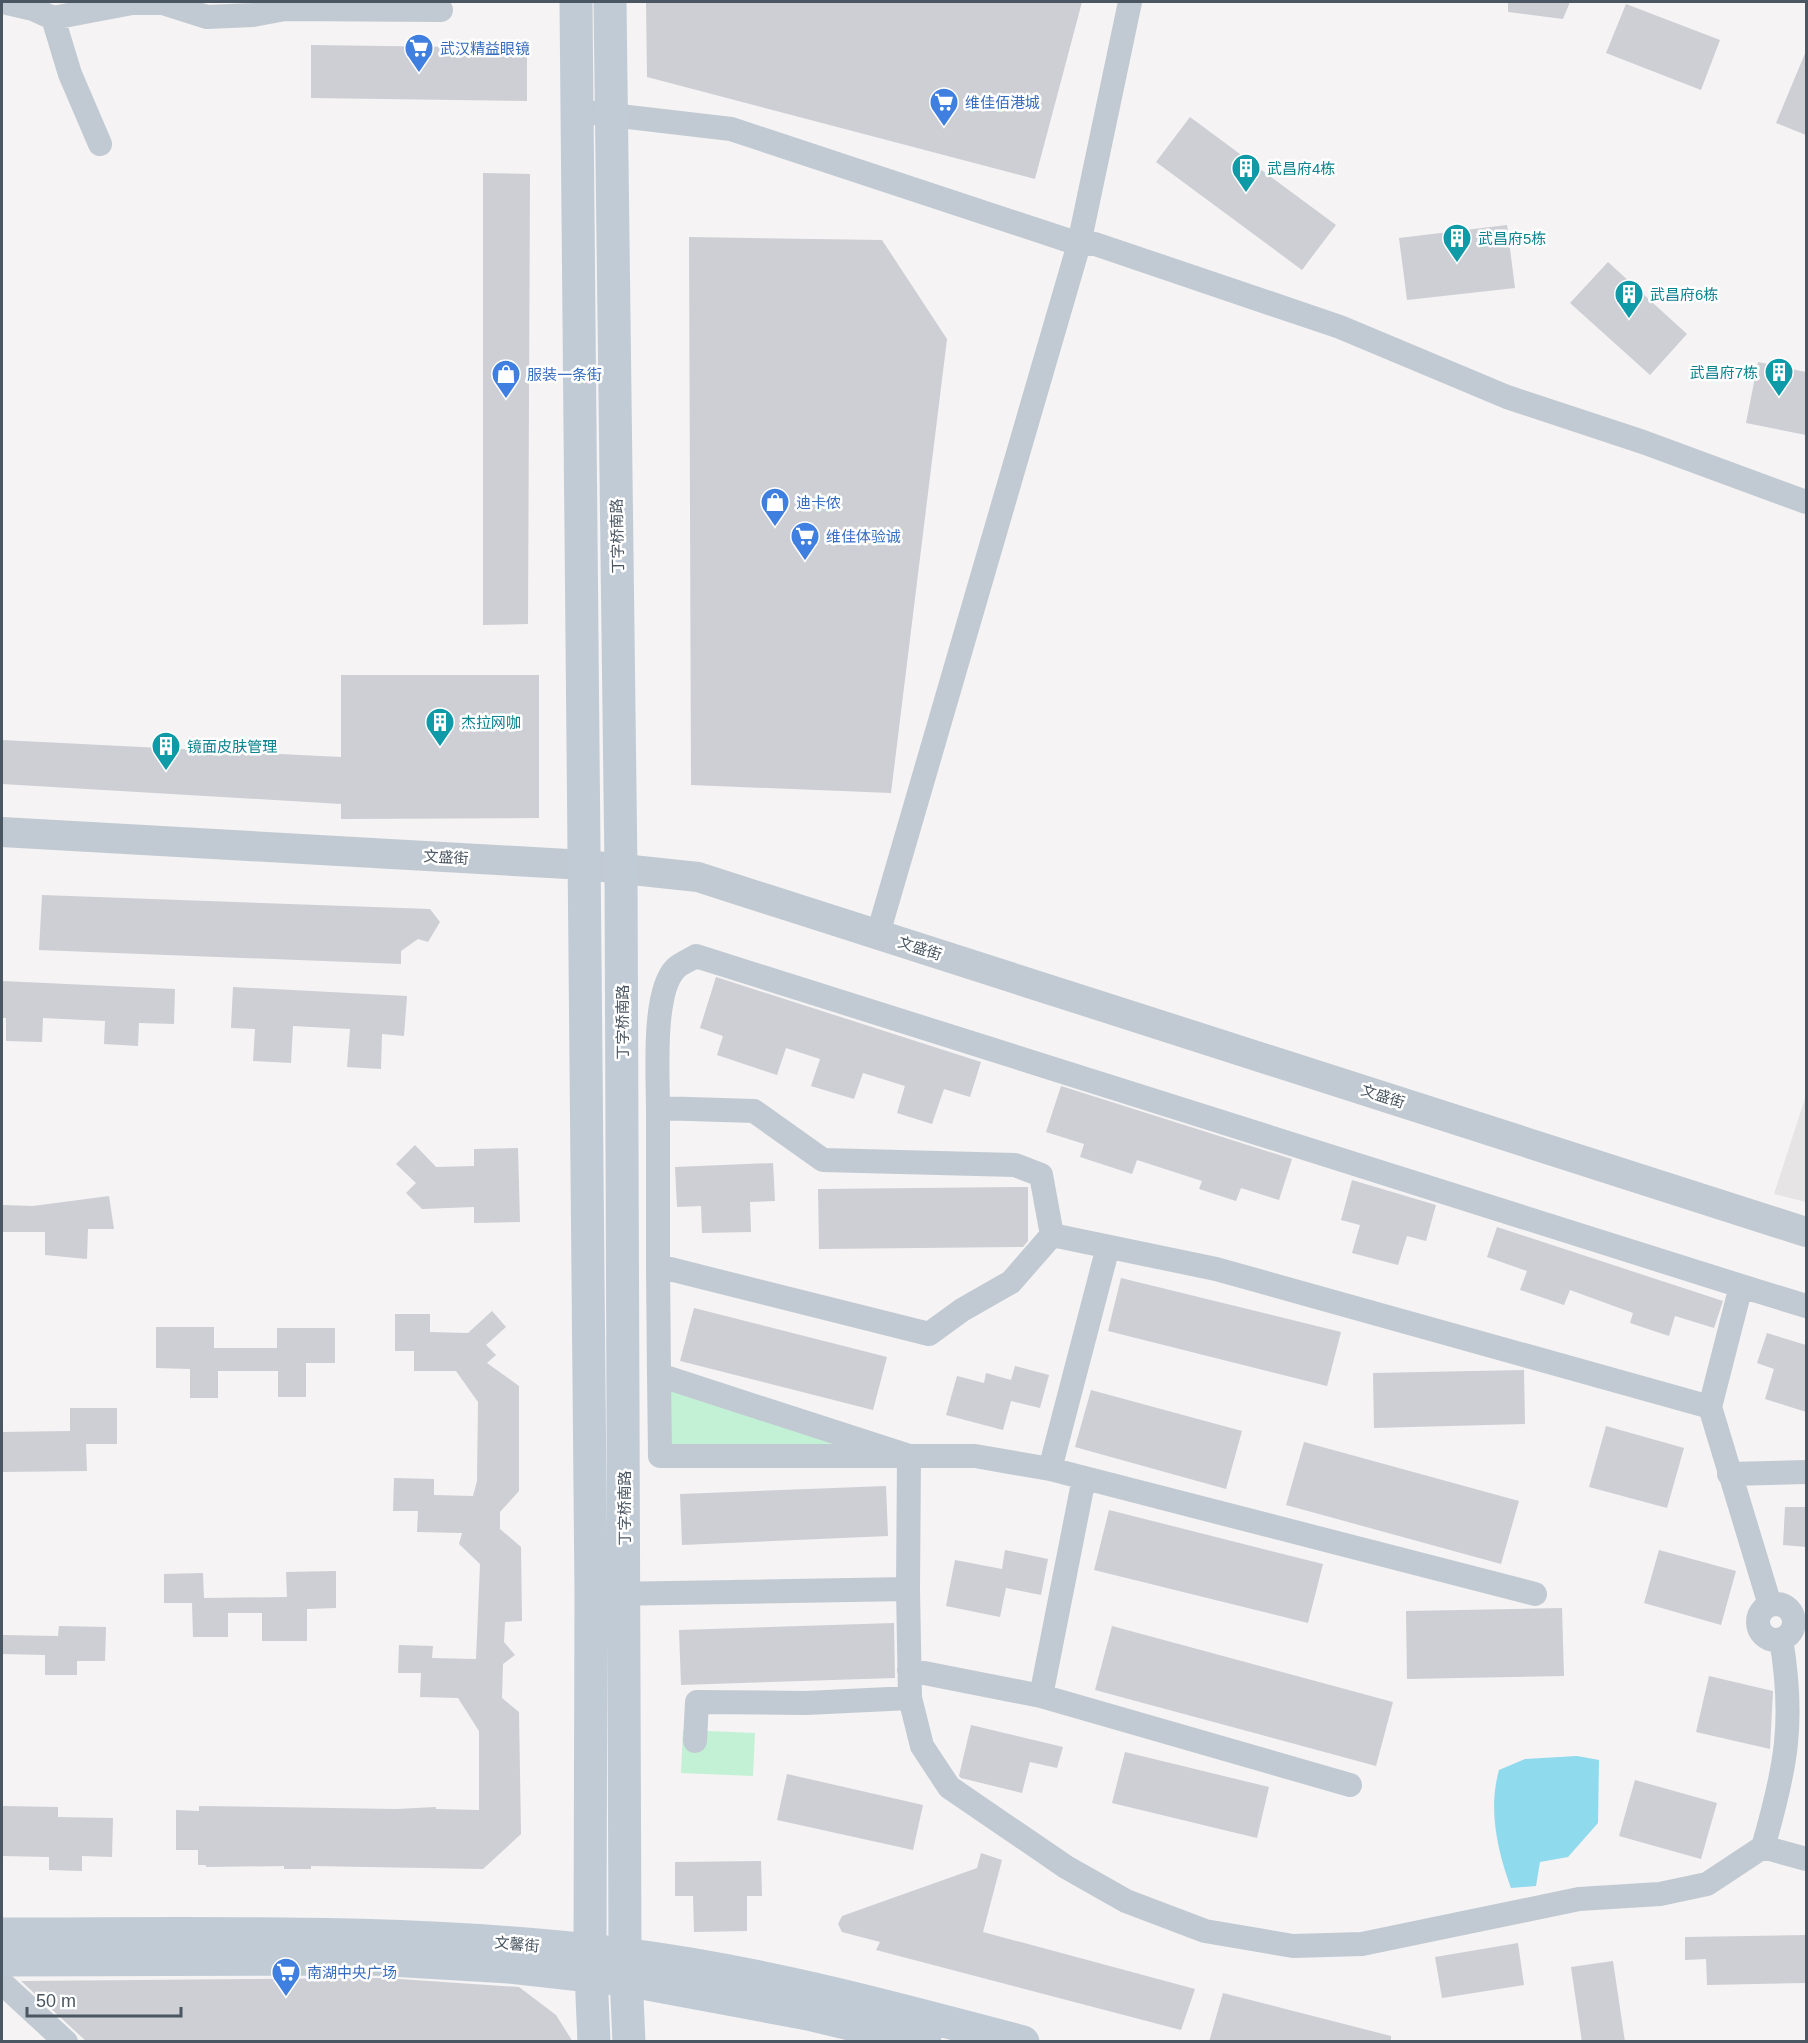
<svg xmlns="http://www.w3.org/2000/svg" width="1808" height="2043" font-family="Arial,'Noto Sans SC',sans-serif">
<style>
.education{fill:#e6e4e5}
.green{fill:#c3f1d5}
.water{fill:#90daee}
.building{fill:#cdcfd5}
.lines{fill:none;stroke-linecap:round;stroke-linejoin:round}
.minor{stroke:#c1cad2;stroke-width:24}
.tertiary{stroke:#c1cad2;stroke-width:30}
.secondary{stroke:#c1cbd6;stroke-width:33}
.labels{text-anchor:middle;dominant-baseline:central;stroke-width:5;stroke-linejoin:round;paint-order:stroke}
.shop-label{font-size:15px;fill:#366cbe;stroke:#fff;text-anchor:start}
.culture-label{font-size:15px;fill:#0d838f;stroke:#fff;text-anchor:start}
.street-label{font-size:15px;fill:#4a5661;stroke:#fff}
</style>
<rect width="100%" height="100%" fill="#f5f3f3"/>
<path class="education" d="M 1806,1095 L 1806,1202 L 1774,1194 Z"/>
<path class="green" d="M 671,1388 L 856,1446 L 670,1445 Z
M 683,1730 L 755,1733 L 753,1776 L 681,1773 Z"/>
<path class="water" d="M 1577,1756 L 1599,1760 L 1598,1823 L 1568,1857 L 1540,1862 L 1536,1886 L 1511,1888 C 1497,1850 1488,1809 1499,1770 L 1525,1759 Z"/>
<path class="building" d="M 646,2 L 1082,2 L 1035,179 L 647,77 Z
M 1508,2 L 1570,2 L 1563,19 L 1508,12 Z
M 1626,4 L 1720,40 L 1701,90 L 1606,53 Z
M 311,45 L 527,48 L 527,101 L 311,98 Z
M 1806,51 L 1806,135 L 1776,123 Z
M 1190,117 L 1336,225 L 1302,270 L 1156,162 Z
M 483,173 L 530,174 L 528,624 L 483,625 Z
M 1507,225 L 1515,288 L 1407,300 L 1399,238 Z
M 689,237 L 882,240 L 947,339 L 891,793 L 691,785 Z
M 1608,262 L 1687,334 L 1650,375 L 1570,303 Z
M 1758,362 L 1806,372 L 1806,435 L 1746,423 Z
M 341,675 L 539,675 L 539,818 L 341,819 L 341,804 L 2,784 L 2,740 L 341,757 Z
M 42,895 L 430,909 L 440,922 L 428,942 L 418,939 L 401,951 L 401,964 L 39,950 Z
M 716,977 L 981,1062 L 970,1097 L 944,1089 L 932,1124 L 897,1113 L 905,1086 L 863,1073 L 854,1099 L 811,1086 L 820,1059 L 786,1048 L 777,1075 L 717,1055 L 723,1036 L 700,1028 Z
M 2,981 L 175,989 L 174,1024 L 139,1023 L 138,1046 L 104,1044 L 105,1021 L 43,1018 L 42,1042 L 6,1041 L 6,1018 L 2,1018 Z
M 233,987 L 407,996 L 404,1036 L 382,1034 L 381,1069 L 347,1067 L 350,1029 L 293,1026 L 291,1063 L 253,1061 L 255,1029 L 231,1028 Z
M 1061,1086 L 1292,1159 L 1279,1200 L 1241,1188 L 1236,1201 L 1199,1189 L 1202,1181 L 1137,1160 L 1132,1174 L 1080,1157 L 1084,1144 L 1046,1132 Z
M 415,1145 L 436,1167 L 474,1166 L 474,1149 L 518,1148 L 520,1222 L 474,1223 L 474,1207 L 422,1209 L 406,1193 L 416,1183 L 396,1164 Z
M 773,1163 L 775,1201 L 750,1202 L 751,1232 L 702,1233 L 701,1206 L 677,1207 L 675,1167 Z
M 1352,1180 L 1436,1205 L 1426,1241 L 1407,1236 L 1398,1265 L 1352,1253 L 1360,1225 L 1341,1220 Z
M 1028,1187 L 1028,1241 L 1023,1247 L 819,1249 L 818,1189 Z
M 109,1196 L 114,1229 L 88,1229 L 87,1259 L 45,1255 L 45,1232 L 2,1232 L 2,1205 L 33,1206 Z
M 1497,1227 L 1723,1301 L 1714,1328 L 1675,1316 L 1669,1336 L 1630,1323 L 1633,1313 L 1570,1290 L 1564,1305 L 1520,1290 L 1527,1271 L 1487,1257 Z
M 1121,1278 L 1341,1332 L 1327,1386 L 1108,1331 Z
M 694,1308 L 887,1357 L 873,1410 L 680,1361 Z
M 492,1311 L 506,1327 L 486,1345 L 496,1355 L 487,1363 L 519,1386 L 519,1491 L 500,1512 L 500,1529 L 521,1547 L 522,1621 L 505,1622 L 504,1642 L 515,1655 L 503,1664 L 502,1698 L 519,1712 L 521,1834 L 483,1869 L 311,1866 L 311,1869 L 284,1869 L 284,1866 L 206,1867 L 206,1865 L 198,1865 L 198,1850 L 176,1850 L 176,1810 L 199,1811 L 199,1806 L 396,1809 L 436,1807 L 436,1809 L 479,1810 L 479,1731 L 458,1698 L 420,1697 L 421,1673 L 398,1673 L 399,1645 L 433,1646 L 432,1658 L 476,1659 L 480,1564 L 459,1544 L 462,1533 L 417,1532 L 418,1511 L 393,1511 L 394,1478 L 434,1479 L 434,1495 L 473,1496 L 477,1481 L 478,1402 L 456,1371 L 414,1371 L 414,1351 L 395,1351 L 395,1314 L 430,1314 L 430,1332 L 468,1333 Z
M 156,1327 L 214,1327 L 214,1348 L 277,1348 L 277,1328 L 335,1328 L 335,1363 L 306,1363 L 306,1397 L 278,1397 L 278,1371 L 218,1371 L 218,1398 L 190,1398 L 190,1369 L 156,1368 Z
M 1767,1333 L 1806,1345 L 1806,1412 L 1765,1399 L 1774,1369 L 1757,1363 Z
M 1015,1366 L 1049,1375 L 1040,1408 L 1011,1401 L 1003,1430 L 946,1415 L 957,1376 L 984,1383 L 986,1373 L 1011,1380 Z
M 1524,1370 L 1525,1424 L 1374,1428 L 1373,1373 Z
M 1091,1390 L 1242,1431 L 1226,1489 L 1075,1447 Z
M 70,1408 L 117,1408 L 117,1444 L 86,1444 L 87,1471 L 2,1472 L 2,1432 L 70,1431 Z
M 1606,1426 L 1684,1448 L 1667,1508 L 1589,1487 Z
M 1304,1442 L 1519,1501 L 1501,1564 L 1286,1505 Z
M 886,1486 L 888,1536 L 682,1545 L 680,1494 Z
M 1785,1507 L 1806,1507 L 1806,1547 L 1783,1545 Z
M 1109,1510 L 1323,1564 L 1308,1623 L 1094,1570 Z
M 1005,1550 L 1048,1559 L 1041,1595 L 1006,1588 L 1000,1617 L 946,1606 L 955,1560 L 1002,1569 Z
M 1659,1550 L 1736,1571 L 1721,1625 L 1644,1603 Z
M 336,1571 L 336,1608 L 307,1609 L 307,1641 L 262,1641 L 262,1613 L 228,1613 L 228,1637 L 193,1637 L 192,1603 L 164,1603 L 164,1574 L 203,1573 L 204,1598 L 287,1597 L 286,1572 Z
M 1562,1608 L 1564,1676 L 1407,1679 L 1406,1611 Z
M 894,1623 L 895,1678 L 681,1685 L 679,1630 Z
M 59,1626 L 106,1627 L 105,1661 L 77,1661 L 77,1675 L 45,1675 L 45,1655 L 2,1654 L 2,1635 L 58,1636 Z
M 1112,1626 L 1393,1702 L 1376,1766 L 1095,1690 Z
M 1709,1676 L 1773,1691 L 1770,1749 L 1696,1732 Z
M 971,1725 L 1063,1747 L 1057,1768 L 1030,1762 L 1022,1793 L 961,1778 L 959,1776 Z
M 1125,1752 L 1269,1787 L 1257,1838 L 1112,1803 Z
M 787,1774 L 923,1805 L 913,1850 L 777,1820 Z
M 1635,1780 L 1717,1803 L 1701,1859 L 1619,1836 Z
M 2,1806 L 58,1807 L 58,1817 L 113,1818 L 112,1857 L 82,1856 L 82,1871 L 49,1870 L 49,1857 L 2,1856 Z
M 981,1853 L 1002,1860 L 983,1932 L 1195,1989 L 1181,2030 L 876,1950 L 880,1942 L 842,1932 L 838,1924 L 842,1916 L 977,1868 Z
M 761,1861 L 762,1896 L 747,1896 L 747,1931 L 694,1932 L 693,1896 L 675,1896 L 675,1862 Z
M 1806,1935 L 1806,1983 L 1707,1985 L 1706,1959 L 1685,1960 L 1685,1937 Z
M 1518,1943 L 1524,1985 L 1442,1998 L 1435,1957 Z
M 1613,1961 L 1625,2042 L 1582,2042 L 1571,1967 Z
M 384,1978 L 519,1987 L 556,2015 L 573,2042 L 87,2042 L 21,1981 Z
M 1223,1993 L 1391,2036 L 1391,2042 L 1209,2042 Z"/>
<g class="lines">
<path class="minor" d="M 2,2 L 33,9 L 53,18 L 70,74 L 100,144
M 53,18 L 132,3 L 163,3 L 207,17 L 253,15 L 285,9 L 441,10
M 577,111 L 731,129 L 1079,244 L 1095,244 L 1340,327 L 1507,397 L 1643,442 L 1806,502
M 878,934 L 1079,244 L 1130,2
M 658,1108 C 658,1076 652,991 676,968 C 681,963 690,960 696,956 L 1741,1286 L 1710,1407 L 1216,1269 L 1052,1235 L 1041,1175 L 1015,1165 L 823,1160 L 754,1111 L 658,1108 L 658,1266
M 1741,1286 L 1806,1306
M 659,1375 L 658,1266 L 929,1334 L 962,1310 L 1011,1282 L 1052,1235
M 1710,1407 L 1770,1605
M 1050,1469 L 1108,1247
M 1729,1474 L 1806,1472
M 608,1594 L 908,1589 L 909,1456 L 660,1456 L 659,1375 L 909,1456 L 975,1456 L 1050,1469 L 1535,1594
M1758 1622a18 18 0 1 1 36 0a18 18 0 1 1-36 0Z
M 909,1670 L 1041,1696 L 1084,1478
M 1041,1696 L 1350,1785
M 910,1698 L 922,1746 L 949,1787 L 1066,1867 L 1126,1901 L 1205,1931 L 1293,1946 L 1362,1944 L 1579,1899 L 1660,1894 L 1707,1884 L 1763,1847 L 1806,1859
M 695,1741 L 697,1702 L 806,1703 L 910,1698 L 908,1589
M 1763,1847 C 1786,1768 1795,1721 1781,1639
M 2,1983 L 66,2042"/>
<path class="tertiary" d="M 2,832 L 585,865 L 698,877 L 1806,1232"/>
<path class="secondary" d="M 576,2 L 591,1594 L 590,1950 L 594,2042
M 610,2 L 621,869 L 625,1954 L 629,2042
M 2,1934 C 209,1934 417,1928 623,1954 C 759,1971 891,2007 1023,2042
M 2,1960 L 374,1959 L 509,1967 L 626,1980 L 808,2014 L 925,2042"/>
</g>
<defs>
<g id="supermarket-pin" transform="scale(1.5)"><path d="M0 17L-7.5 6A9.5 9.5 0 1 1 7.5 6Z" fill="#3f7fe0" stroke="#fff"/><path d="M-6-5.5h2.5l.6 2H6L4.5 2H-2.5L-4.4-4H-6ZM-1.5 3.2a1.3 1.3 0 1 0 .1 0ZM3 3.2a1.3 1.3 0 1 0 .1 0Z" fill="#fff"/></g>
<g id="building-pin" transform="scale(1.5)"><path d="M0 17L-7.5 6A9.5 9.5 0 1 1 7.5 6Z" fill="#0f9aa8" stroke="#fff"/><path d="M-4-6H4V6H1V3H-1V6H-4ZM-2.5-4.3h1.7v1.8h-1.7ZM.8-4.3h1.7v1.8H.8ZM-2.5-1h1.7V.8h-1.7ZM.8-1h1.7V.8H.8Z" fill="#fff"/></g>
<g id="shop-pin" transform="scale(1.5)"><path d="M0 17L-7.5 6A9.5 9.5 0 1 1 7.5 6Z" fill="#3f7fe0" stroke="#fff"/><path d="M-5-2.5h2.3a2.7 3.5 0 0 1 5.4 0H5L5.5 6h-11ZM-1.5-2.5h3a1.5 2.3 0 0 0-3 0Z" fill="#fff"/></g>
</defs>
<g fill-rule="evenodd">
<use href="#supermarket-pin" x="419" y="48"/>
<use href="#supermarket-pin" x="944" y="102"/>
<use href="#building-pin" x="1246" y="168"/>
<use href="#building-pin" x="1457" y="238"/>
<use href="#building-pin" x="1629" y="294"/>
<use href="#building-pin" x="1779" y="372"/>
<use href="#shop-pin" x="506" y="374"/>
<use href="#shop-pin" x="775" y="502"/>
<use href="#supermarket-pin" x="805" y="536"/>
<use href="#building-pin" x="440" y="722"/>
<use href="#building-pin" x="166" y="746"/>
<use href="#supermarket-pin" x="286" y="1972"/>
</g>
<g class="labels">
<g class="shop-label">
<text x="440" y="48">武汉精益眼镜</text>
<text x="965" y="102">维佳佰港城</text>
<text x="527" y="374">服装一条街</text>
<text x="796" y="502">迪卡侬</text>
<text x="826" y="536">维佳体验诚</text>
<text x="307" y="1972">南湖中央广场</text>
</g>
<g class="culture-label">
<text x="1267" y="168">武昌府4栋</text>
<text x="1478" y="238">武昌府5栋</text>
<text x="1650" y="294">武昌府6栋</text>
<text x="1758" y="372" text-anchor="end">武昌府7栋</text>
<text x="461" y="722">杰拉网咖</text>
<text x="187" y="746">镜面皮肤管理</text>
</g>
<g class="street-label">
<text transform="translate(617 536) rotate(-91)">丁字桥南路</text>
<text transform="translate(446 857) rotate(3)">文盛街</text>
<text transform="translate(920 948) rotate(18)">文盛街</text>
<text transform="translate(622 1022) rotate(-90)">丁字桥南路</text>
<text transform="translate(1383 1096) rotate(18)">文盛街</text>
<text transform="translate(624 1508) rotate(-90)">丁字桥南路</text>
<text transform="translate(517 1944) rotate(5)">文馨街</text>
</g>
</g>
<rect width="1808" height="2043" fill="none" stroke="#4a5661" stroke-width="6"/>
<path d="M27 2007v9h154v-9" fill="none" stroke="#4a5661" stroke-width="3"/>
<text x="36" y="2007" font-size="18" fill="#4a5661" stroke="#ffffff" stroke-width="4.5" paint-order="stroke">50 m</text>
</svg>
